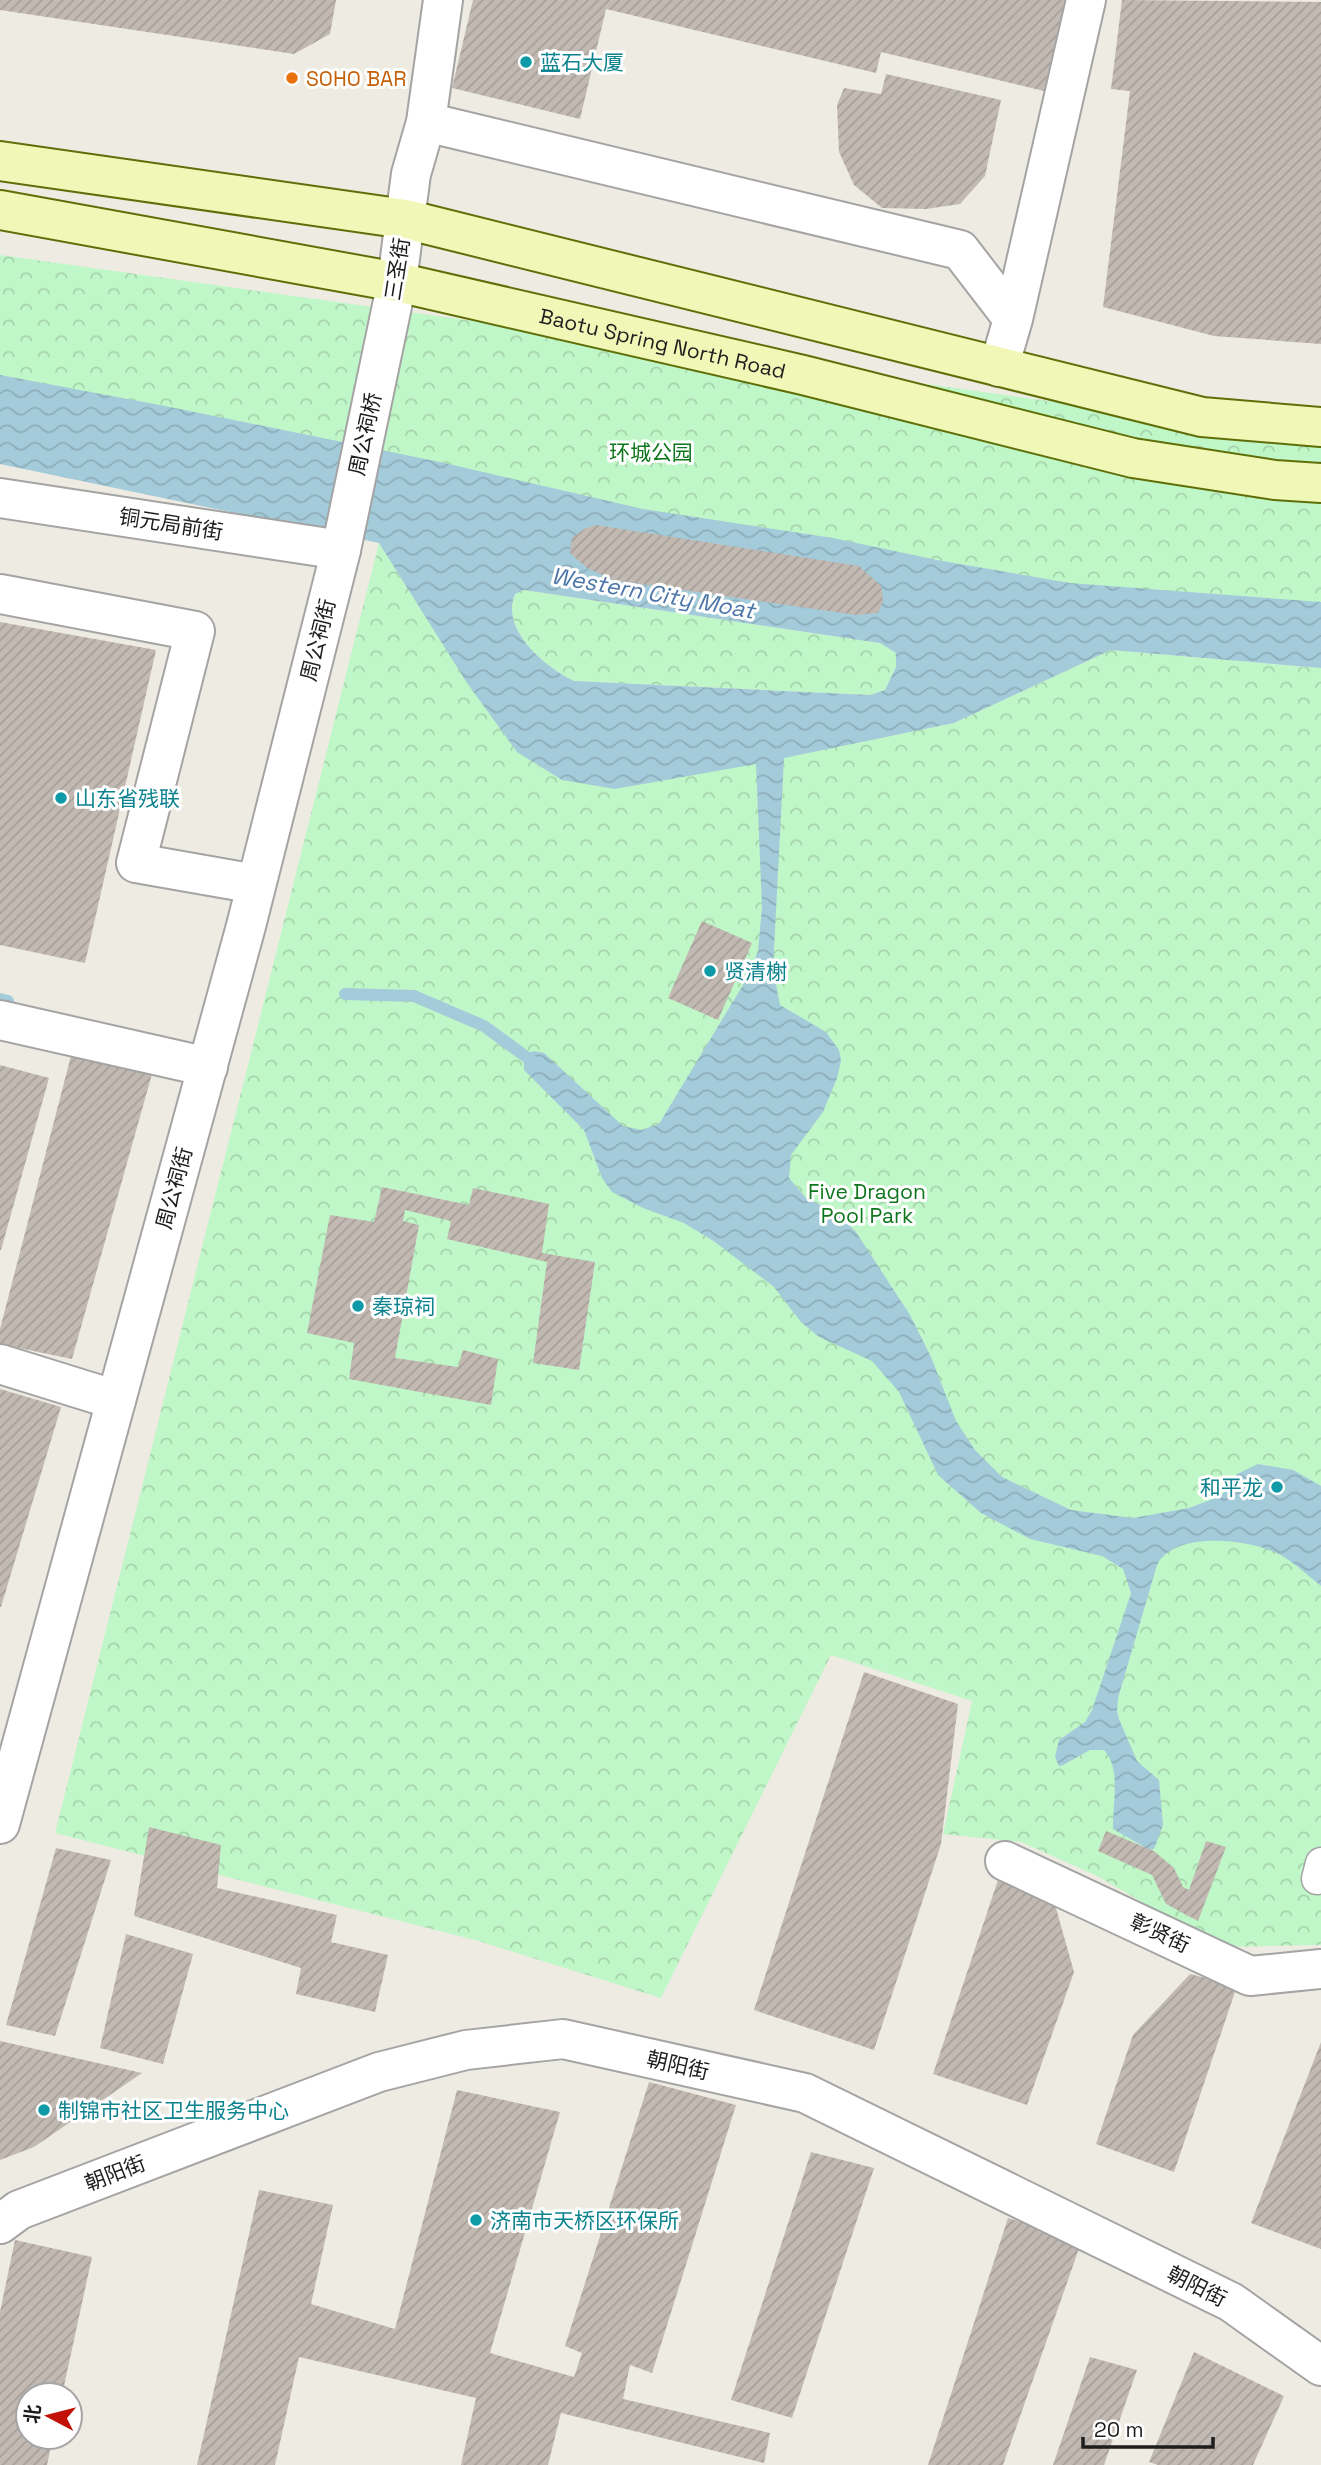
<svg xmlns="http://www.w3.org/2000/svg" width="1321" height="2465" font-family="'Space Grotesk','Noto Sans SC',sans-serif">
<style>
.park{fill:url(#park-crowns)}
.water{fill:url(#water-waves);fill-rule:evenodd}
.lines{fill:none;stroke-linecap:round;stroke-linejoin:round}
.stream{stroke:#a4cbda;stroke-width:12}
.building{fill:url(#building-hatch)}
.pedestrian-casing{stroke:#a4a4a4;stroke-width:33}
.minor-casing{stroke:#a4a4a4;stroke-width:42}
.tertiary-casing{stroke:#a4a4a4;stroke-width:42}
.secondary-casing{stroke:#5e6f08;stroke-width:42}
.pedestrian{stroke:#fff;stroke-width:30}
.minor{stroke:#fff;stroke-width:38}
.tertiary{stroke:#fff;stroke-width:38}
.secondary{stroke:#f0f7b7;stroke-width:38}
.culture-dot{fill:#0f9aa8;stroke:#fff;stroke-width:2.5}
.food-dot{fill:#e8710a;stroke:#fff;stroke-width:2.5}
.labels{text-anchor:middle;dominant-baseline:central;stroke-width:6;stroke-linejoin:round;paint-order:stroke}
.culture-label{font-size:21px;fill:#0d838f;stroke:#fff;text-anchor:start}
.food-label{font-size:21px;fill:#c56008;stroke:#fff;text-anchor:start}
.street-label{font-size:21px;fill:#1d1d1d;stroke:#fff}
.park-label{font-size:21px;fill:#0f761d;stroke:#fff}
.water-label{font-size:23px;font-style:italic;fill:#4d76a8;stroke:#fff}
</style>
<defs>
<pattern id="park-crowns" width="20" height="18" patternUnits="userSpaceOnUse" patternTransform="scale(1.75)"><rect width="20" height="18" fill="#c0f7c8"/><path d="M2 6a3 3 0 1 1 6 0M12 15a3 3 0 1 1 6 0" fill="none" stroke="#a5d3ab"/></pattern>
<pattern id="water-waves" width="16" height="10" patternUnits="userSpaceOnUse" patternTransform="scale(1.75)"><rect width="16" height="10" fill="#a4cbda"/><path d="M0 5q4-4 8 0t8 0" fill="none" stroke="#8daebb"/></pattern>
<pattern id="building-hatch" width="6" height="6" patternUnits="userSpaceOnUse" patternTransform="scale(1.75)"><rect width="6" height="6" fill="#c2bab2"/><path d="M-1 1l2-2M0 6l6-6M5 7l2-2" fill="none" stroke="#a69f99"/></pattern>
</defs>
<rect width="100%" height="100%" fill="#eeebe3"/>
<path class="park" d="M 0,255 L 1321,439 L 1321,637 L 0,460 Z
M 379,543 L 473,691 L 614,789 L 756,763 L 954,723 L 1111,650 L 1321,668 L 1321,1945 L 1220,1947 L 1097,1876 L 1021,1842 L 943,1834 L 972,1701 L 831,1655 L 661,1998 L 475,1940 L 55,1833 Z
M 524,590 L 880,643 L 896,653 L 896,667 L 885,690 L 870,695 L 574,681 C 545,667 500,630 515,594 Z"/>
<path class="water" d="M 0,375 L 165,406 L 440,462 L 643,509 L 833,538 L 937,560 L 1070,583 L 1321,602 L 1321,668 L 1111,650 L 954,723 L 784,758 L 773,968 L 780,1005 L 826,1032 L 839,1050 L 841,1061 L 837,1078 L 823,1112 L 791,1155 L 789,1178 L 806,1198 L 838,1214 L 856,1232 L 910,1315 L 931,1357 L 956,1421 L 975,1450 L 1002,1477 L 1071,1510 L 1133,1518 L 1189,1508 L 1221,1496 L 1237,1474 L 1258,1464 L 1293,1470 L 1321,1486 L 1321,1586 C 1306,1574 1290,1558 1272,1551 C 1243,1539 1174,1531 1157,1565 L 1118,1698 L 1117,1711 L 1119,1719 L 1137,1761 L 1159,1780 L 1163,1825 L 1154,1849 L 1148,1849 L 1113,1829 C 1112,1804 1122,1769 1104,1750 L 1090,1750 L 1063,1765 L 1059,1766 L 1055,1757 L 1059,1740 L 1085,1722 L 1092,1710 L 1131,1593 L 1123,1569 L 1102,1556 L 1030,1539 L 981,1513 L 938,1475 L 899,1392 L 872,1361 L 819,1337 L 801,1322 L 774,1287 L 715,1242 L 684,1223 L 643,1208 L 612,1192 L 602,1178 L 584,1130 L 524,1070 L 524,1055 L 534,1051 L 544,1053 L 623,1126 L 641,1130 L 659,1124 L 746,980 L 758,951 L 762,907 L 756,764 L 615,789 L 562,780 L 517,752 L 467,683 L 379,543 L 0,464 ZM 524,590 L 880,643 L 896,653 L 896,667 L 885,690 L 870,695 L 574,681 C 545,667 500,630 515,594 Z"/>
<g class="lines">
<path class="stream" d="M 345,994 L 414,996 L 484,1026 L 536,1064
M 0,999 L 8,1001"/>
</g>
<path class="building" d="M 0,0 L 336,0 L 330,34 L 294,54 L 0,10 Z
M 473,0 L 1065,0 L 1044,91 L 881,52 L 876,73 L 606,9 L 580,119 L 452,88 Z
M 1122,0 L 1321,2 L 1321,344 L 1214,336 L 1103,307 L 1130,91 L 1111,89 Z
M 886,74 L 1001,100 L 985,176 L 960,204 L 926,209 L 882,208 L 854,185 L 839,152 L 837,105 L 844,88 L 881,94 Z
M 596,525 L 859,566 L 881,586 L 883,601 L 878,613 L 856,615 L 613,580 L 587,568 L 570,553 L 572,538 L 584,529 Z
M 0,622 L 156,650 L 85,963 L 0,945 Z
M 702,921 L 752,943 L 718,1020 L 668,998 Z
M 72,1052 L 152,1074 L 72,1359 L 0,1344 L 0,1329 Z
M 0,1065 L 49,1078 L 1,1250 L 0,1250 Z
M 382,1187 L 469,1205 L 473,1188 L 549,1204 L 542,1253 L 595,1262 L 579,1370 L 533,1363 L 547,1262 L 447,1239 L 451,1221 L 405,1210 L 403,1221 L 419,1225 L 395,1358 L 458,1367 L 463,1350 L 498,1359 L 491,1405 L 349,1379 L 354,1343 L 307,1333 L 330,1215 L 374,1222 Z
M 0,1389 L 61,1407 L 1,1607 L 0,1607 Z
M 864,1672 L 958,1704 L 941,1844 L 874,2050 L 754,2010 Z
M 149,1827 L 221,1845 L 217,1888 L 337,1915 L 331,1942 L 388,1955 L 375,2012 L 296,1994 L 301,1968 L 134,1916 Z
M 1106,1831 L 1154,1851 L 1174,1868 L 1183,1887 L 1189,1890 L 1206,1841 L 1226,1847 L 1198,1921 L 1166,1904 L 1152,1875 L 1098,1851 Z
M 56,1848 L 111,1860 L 55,2036 L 6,2025 Z
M 998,1880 L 1054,1901 L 1074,1972 L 1027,2105 L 933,2074 Z
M 126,1934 L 193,1954 L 163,2064 L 100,2048 Z
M 1190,1974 L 1237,1986 L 1174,2172 L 1096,2144 L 1133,2035 Z
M 0,2041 L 142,2073 L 34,2147 L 0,2160 Z
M 1321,2042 L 1321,2249 L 1251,2223 Z
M 649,2082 L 736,2105 L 652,2373 L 630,2365 L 623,2399 L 770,2433 L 764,2463 L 561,2413 L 548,2465 L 461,2465 L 476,2398 L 299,2357 L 275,2465 L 197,2465 L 259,2190 L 333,2205 L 311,2304 L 395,2329 L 457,2090 L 560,2112 L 490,2353 L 574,2377 L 582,2353 L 565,2346 Z
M 811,2152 L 874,2168 L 792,2418 L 731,2400 Z
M 1008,2218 L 1082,2240 L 1003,2465 L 928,2465 Z
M 15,2240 L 92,2257 L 62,2395 L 28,2395 L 28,2437 L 53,2437 L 47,2465 L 0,2465 L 0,2312 Z
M 1194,2352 L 1284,2396 L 1253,2465 L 1158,2465 L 1149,2462 Z
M 1090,2357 L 1137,2370 L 1104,2465 L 1053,2465 Z"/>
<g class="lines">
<g class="pedestrian-casing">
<path id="pedestrian" d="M 1317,1879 L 1321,1863"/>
</g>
<g class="minor-casing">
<path id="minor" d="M 426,122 L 443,0
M 405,219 L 411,174 L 426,122 L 960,250 L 1013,319
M 999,367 L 1013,319 L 1086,0
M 0,498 L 341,550
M 0,594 L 195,631 L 136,863 L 256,884
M 0,1020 L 208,1067
M 0,1364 L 116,1400
M 1005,1861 L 1250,1976 L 1321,1969"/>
</g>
<g class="tertiary-casing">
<path id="tertiary" d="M 0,1824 L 246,926 L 341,550 L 397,282 L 405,219
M 0,2224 L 19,2210 L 379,2072 L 466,2050 L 563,2039 L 805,2093 L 1231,2302 L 1321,2366"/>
</g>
<g class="secondary-casing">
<g id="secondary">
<path d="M 0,161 L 405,219 L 1202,417 L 1321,427"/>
<path id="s1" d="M 0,210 L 397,282 L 803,375 L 1133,458 L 1275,480 L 1321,483"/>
</g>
</g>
<use href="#pedestrian" class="pedestrian"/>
<use href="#minor" class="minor"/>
<use href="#tertiary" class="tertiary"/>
<use href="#secondary" class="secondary"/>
</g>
<g class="culture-dot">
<circle cx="526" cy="62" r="7"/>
<circle cx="61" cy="798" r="7"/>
<circle cx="710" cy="971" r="7"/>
<circle cx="358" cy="1306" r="7"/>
<circle cx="1277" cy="1487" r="7"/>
<circle cx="44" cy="2110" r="7"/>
<circle cx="476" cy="2220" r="7"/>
</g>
<circle class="food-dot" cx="292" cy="78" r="7"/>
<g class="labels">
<g class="culture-label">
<text x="540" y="62">蓝石大厦</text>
<text x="75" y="798">山东省残联</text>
<text x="724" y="971">贤清榭</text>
<text x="372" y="1306">秦琼祠</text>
<text x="1263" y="1487" text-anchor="end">和平龙</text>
<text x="58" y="2110">制锦市社区卫生服务中心</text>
<text x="490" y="2220">济南市天桥区环保所</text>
</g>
<g class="food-label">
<text x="306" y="78">SOHO BAR</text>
</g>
<g class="street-label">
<text transform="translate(397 269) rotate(-81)">三圣街</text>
<text stroke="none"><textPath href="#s1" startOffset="676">Baotu Spring North Road</textPath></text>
<text transform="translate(365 434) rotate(-78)">周公祠桥</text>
<text transform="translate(171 524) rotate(9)">铜元局前街</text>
<text transform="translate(318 640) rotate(-76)">周公祠街</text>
<text transform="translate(174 1188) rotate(-75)">周公祠街</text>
<text transform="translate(1160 1933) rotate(25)">彰贤街</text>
<text transform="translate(678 2065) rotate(13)">朝阳街</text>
<text transform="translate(115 2173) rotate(-21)">朝阳街</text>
<text transform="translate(1197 2286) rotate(27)">朝阳街</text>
</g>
<g class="park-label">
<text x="651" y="452">环城公园</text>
<text x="867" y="1191">Five Dragon<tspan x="867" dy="24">Pool Park</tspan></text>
</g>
<g class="water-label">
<text transform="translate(653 593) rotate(10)">Western City Moat</text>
</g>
</g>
<g transform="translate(49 2416) rotate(277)"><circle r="33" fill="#ffffff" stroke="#a5a5a5" stroke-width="2"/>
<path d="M0-5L12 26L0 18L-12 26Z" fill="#c21107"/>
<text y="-10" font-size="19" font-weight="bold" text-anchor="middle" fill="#1d1d1d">北</text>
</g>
<path d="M1083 2437v10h130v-10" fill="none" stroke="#1d1d1d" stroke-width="3.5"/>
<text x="1094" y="2437" font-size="21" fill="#1d1d1d" stroke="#ffffff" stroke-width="5" paint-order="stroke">20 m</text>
</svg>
